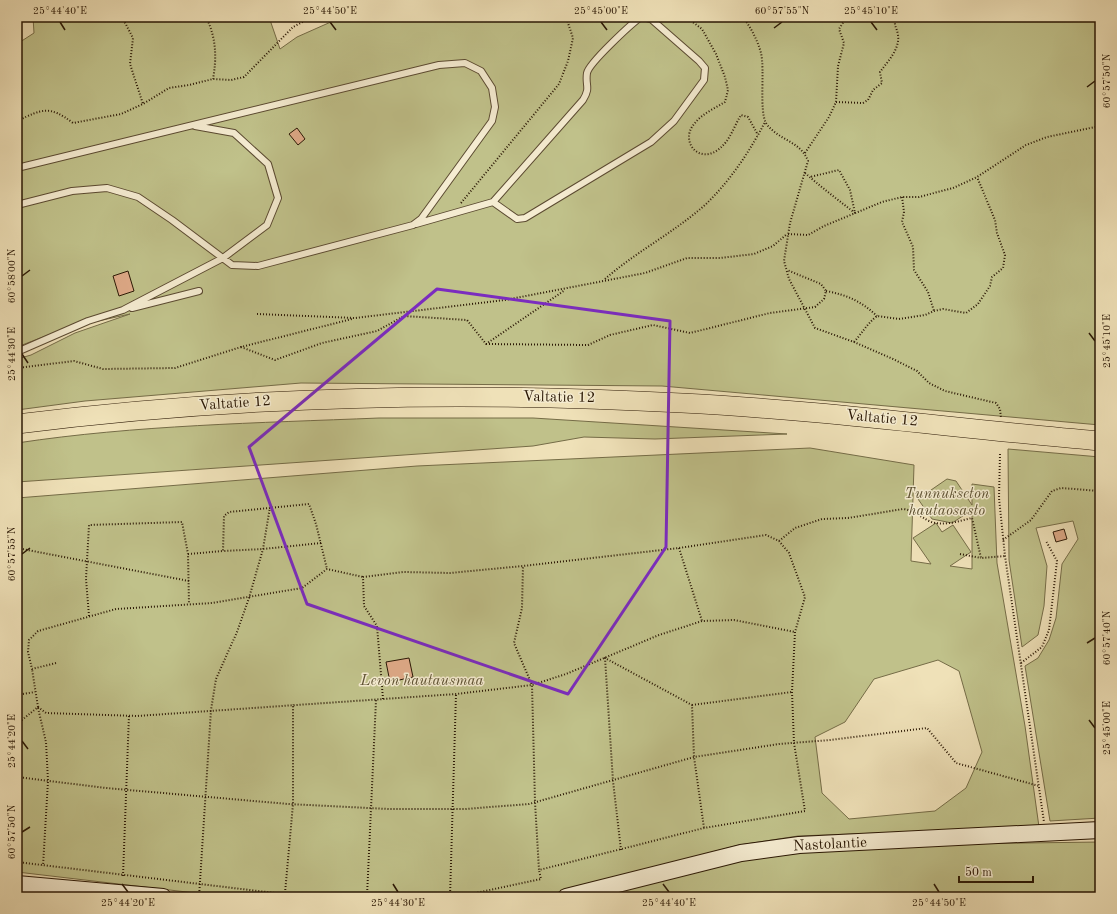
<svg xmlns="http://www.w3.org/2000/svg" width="1117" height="914" font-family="'Old Standard TT',serif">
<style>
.green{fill:#c0c18a;stroke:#756c47;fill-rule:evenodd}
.building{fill:#dfaa88;stroke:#2a1704}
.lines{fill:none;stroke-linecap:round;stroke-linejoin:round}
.service-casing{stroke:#5b4a31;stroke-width:8}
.secondary-casing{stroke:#2a1704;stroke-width:18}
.trunk-casing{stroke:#2a1704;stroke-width:20}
.path{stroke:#2a1704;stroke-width:2;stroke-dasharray:1 2;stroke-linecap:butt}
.service{stroke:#f5ecd1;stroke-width:6}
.secondary{stroke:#f5ecd1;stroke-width:16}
.trunk{stroke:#efe1b8;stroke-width:19}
.marked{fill:none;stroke:#7b2cbf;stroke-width:3;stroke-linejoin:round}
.ticks{fill:none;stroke:#2a1704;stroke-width:1.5}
.labels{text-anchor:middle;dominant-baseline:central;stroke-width:3;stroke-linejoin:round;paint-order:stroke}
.street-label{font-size:15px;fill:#2a1704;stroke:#f5ecd1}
.park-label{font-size:15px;font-style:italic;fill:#5e5233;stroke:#f5ecd1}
.neatline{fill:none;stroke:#2a1704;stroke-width:1.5}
.ticks-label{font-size:10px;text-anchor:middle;fill:#2a1704}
</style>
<rect width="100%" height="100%" fill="#efe1b8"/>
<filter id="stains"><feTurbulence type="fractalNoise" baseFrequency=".005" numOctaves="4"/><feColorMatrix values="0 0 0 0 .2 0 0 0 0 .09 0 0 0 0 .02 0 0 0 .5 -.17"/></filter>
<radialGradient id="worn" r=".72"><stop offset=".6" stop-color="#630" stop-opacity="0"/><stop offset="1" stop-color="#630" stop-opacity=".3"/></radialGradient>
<path class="green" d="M 33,17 L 269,17 L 280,49 L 297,37 L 342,17 L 1100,17 L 1100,425 L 662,386 L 301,383 L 85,401 L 17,410 L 17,359 L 31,355 L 75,333 L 130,314 L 89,323 L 87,320 L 17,347 L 17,44 L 34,33 Z
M 379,418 L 533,418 L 787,434 L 655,439 L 584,437 L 533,446 L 17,482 L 17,443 C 136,425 258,423 379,418 Z
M 810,448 L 914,465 L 911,561 L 931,564 L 913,538 L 936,523 L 942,532 L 953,525 L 971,552 L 950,566 L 972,569 L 972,510 L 952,523 L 932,519 L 918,499 L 947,479 L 956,481 L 972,505 L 972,484 L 994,487 L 997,563 L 1025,726 L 1039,827 L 798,836 L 739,845 L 540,897 L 229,897 L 17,872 L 17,498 L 417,466 ZM 938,660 L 959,671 L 982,752 L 966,788 L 935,811 L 849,819 L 822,793 L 815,737 L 845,722 L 874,679 Z
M 1008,449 L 1100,457 L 1100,535 L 1096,535 L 1100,564 L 1100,818 L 1050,821 L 1025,666 L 1038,658 L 1049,640 L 1056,618 L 1062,564 L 1078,539 L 1073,521 L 1036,528 L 1047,566 L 1044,606 L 1038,635 L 1022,647 L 1009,560 Z
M 1100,842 L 1100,897 L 591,897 L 741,858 L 798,851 L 947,844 Z"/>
<path class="building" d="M 297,128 L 305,139 L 298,145 L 289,134 Z
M 128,271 L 134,291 L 119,296 L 113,276 Z
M 1064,529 L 1067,539 L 1056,542 L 1053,532 Z
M 409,658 L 413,677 L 390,682 L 386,662 Z"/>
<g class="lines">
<g class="service-casing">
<path id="service" d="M 17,168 L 439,65 L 465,63 L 481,71 L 492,88 L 495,107 L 492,121 L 421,219 L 413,225 L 258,266 L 232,265 L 172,220 L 138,197 L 107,188 L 72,191 L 17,205
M 493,202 L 517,219 L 525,218 L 651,142 L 674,121 L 704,80 L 705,68 L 699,61 L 651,19 L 643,17
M 416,224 L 493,202 L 583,100 C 591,87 585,86 587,73 C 589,63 631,24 641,17
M 132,308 L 199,291
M 17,352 L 88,321 L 123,310 L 223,258 L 267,225 L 278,198 L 268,164 L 234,133 L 195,126"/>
</g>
<g class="secondary-casing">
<path id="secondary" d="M 17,884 L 163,897
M 566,897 L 741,853 L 799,845 L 1100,830"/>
</g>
<g class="trunk-casing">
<path id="trunk" d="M 17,424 C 237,396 460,391 682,403 C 822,410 960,429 1100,441"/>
</g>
<path class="path" d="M 122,17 L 133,38 L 130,64 L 143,104
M 206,17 C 216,37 217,57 213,79
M 686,17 L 702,29 L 716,54 L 725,77 L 728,90 L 725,102 C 715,108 702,114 695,123 C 677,142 703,171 726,142 C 732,134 736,123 741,115 L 748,117 L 758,135
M 743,17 C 751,28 757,39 761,53 C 765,70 759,110 766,123 C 777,140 801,141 808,161 L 790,223 L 784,261 L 789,279 L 815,328 L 854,342 L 893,359 L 917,371 L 929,383 L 945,391 L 996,403 L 1000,409 L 1001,418
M 836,102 L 863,103 L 868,100 L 873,90 L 882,83 L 880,72 C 888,61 900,49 898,35 C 897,28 894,26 895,19 L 900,17
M 17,121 C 43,109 49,105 73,123 L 121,114 L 143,104 L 169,88 L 189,85 L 213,79 L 231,80 L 244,77 L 293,27 L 312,17
M 805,153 L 829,117 L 836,102 L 838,66 L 844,43 L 839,29 L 844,21 L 844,17
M 805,173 C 821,187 838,200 855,213 L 850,190 L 839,170 L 810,177
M 902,197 L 904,212 L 902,222 L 913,247 L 914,270 L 928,292 L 934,311
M 461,203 L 559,84 L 568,61 L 573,38 L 566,17
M 788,234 L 808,235 L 824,226 L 882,202 L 902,197 L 919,197 L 953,188 L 977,177 L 1026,145 L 1047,137 L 1100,126
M 605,279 C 637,251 675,232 706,204 C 730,181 750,151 765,122
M 826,291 C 847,295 861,301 877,316
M 257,314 L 355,318 L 505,300 L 645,273 L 687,258 L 720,258 L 754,254 L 773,246 L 787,234
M 854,342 C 862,333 867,324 877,316 L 899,319 L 925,315 L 934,311 L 943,309 L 966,313 L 978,304 L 990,286 L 992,277 L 1003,268 L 1005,255 L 997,233 L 995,220 L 977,177
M 486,344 L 588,345 L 610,335 L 653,325 L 690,333 L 770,313 L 815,307 L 824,299 L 826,291 L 821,284 L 787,270
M 241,347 L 275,360 L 322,343 L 377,331 L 404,316 L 467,320 L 486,344 L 565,290
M 17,368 L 74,361 L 103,369 L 175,368 L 241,347 L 352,319
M 1000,454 L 999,498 L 1005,556 L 1044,822
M 1003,540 L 1031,520 L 1052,491 L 1061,488 L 1100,491
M 779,541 L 795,528 L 822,519 L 848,518 L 903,509 C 914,510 919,516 929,521 C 942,527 959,521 972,518 L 981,558 L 1005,556
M 321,543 L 263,549 L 223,551 L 224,516 L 229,512 L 309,504 L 316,524 L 327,569
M 17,548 L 189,581
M 679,548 L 702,621
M 188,554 L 223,551
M 960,554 L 981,558
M 89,616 L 86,579 L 89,525 L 182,522 L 188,554 L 189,604
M 56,663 L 32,669 L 28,652 L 29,640 L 38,631 L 116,609 L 212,603 L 302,588 L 327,569 L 363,577
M 1021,663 L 1042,647 L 1049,630 L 1057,561 L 1046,541
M 17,695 L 35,692
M 383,699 L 377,626 L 364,606 L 363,577 L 403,572 L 450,573 L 523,566 L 679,548 L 766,535 L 779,541 L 789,553 L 805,597 L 795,632 L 792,692 L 794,743 L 805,811 L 704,828 L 539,870 L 535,802 L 532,685 L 514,643 L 522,608 L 523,566
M 692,705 L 792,692
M 38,707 L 46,713 L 137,716 L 456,694 L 532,685 L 566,674 L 659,635 L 702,621 L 734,620 L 795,632
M 38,708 L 46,742 L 48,781 L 43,866
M 17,724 L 38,707 L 32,669
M 17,777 L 106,788 L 288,804 L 389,809 L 465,809 L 529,804 L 694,757 L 779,744 L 830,740 L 927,728 L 956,763 L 1039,786
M 621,850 L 613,781 L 605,658 L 692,705 L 694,757 L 704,828
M 17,862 L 308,897
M 123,876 L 129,715
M 285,893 L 293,804 L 293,704
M 367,896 L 376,700
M 199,897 L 211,710 L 216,679 L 237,632 L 249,598 L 263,549 L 270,507
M 355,897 L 395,897
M 450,897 L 456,694
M 457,897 L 541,879 L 539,870"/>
<use href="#service" class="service"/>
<use href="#secondary" class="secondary"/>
<use href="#trunk" class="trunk"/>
</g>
<path class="marked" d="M 437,289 L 670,321 L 666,547 L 568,694 L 307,604 L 249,447 Z"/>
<path class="ticks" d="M 60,22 L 65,30M 330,22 L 336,30M 601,22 L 607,30M 871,22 L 877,30M 774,28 L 782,22M 1087,87 L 1095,81M 22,276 L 30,270M 1089,333 L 1095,341M 22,354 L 28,363M 22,554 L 30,548M 1087,643 L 1095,638M 1089,720 L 1095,728M 22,741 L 28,749M 22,832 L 30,827M 122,884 L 128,892M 393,884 L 398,892M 663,884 L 669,892M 934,884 L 939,892"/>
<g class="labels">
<g class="street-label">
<text transform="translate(559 398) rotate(1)">Valtatie 12</text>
<text transform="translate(235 404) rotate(-4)">Valtatie 12</text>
<text transform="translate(882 419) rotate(5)">Valtatie 12</text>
<text transform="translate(830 845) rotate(-3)">Nastolantie</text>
</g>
<g class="park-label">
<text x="947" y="494">Tunnukseton<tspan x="947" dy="17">hautaosasto</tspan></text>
<text x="422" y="681">Levon hautausmaa</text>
</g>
</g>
<rect width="1117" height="914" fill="none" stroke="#efe1b8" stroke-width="44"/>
<path d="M959 876v6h74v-6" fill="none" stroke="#2a1704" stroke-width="2"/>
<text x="965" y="876" font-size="12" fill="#2a1704" stroke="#f5ecd1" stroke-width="3" paint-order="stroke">50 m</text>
<rect x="22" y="22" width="1073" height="870" class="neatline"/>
<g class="ticks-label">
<text x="60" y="14">25°44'40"E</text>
<text x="330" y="14">25°44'50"E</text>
<text x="601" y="14">25°45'00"E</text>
<text x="782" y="14">60°57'55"N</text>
<text x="871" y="14">25°45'10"E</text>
<text transform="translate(1106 81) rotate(-90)" y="4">60°57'50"N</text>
<text transform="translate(11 276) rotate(-90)" y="4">60°58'00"N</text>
<text transform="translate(1106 341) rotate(-90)" y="4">25°45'10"E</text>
<text transform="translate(11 354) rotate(-90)" y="4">25°44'30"E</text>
<text transform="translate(11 554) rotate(-90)" y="4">60°57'55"N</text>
<text transform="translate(1106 638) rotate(-90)" y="4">60°57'40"N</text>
<text transform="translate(1106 728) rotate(-90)" y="4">25°45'00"E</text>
<text transform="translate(11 741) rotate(-90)" y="4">25°44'20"E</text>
<text transform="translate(11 832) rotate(-90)" y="4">60°57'50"N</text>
<text x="128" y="906">25°44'20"E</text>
<text x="398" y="906">25°44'30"E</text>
<text x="669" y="906">25°44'40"E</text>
<text x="939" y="906">25°44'50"E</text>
</g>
<rect width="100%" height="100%" filter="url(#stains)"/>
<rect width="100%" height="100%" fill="url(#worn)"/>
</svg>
